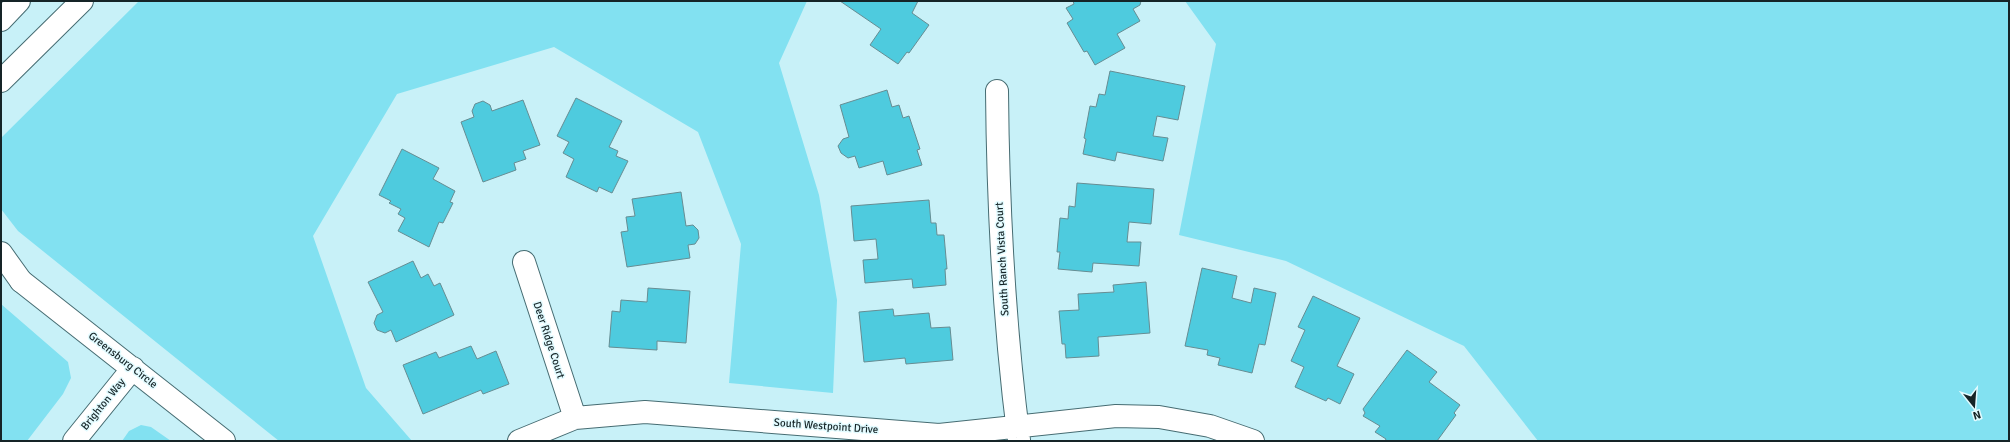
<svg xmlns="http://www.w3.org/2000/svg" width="2010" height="442" font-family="Signika,sans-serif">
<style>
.green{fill:#82e1f1}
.building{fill:#4ecbde;stroke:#668d93}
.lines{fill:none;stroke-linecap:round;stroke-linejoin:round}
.minor-casing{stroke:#466c72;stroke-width:24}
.major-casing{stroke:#466c72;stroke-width:24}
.minor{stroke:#fff;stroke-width:22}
.major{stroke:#fff;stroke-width:22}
.labels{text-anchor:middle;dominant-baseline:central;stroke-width:3;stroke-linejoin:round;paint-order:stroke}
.street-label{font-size:11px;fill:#152427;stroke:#e2fbff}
</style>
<rect width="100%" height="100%" fill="#c8f1f8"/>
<path class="green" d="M 139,1 L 807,1 L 779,63 L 819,195 L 837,300 L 833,393 L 729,383 L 741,244 L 698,132 L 554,47 L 397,94 L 313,236 L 366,388 L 412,441 L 279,441 L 18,231 L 1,209 L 1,138 Z
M 1185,1 L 2009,1 L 2009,441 L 1538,441 L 1464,346 L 1286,261 L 1179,235 L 1216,44 Z
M 1,304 L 68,362 L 71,378 L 63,394 L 27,441 L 1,441 Z
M 141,425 L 151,427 L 171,441 L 122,441 L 129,431 Z"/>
<path class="building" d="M 840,1 L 918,1 L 912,13 L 929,25 L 909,53 L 907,52 L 898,64 L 870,45 L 881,29 Z
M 1073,1 L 1141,1 L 1140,5 L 1133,9 L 1140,21 L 1117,34 L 1125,48 L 1095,65 L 1087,51 L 1084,52 L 1067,23 L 1073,19 L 1066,8 L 1074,4 Z
M 1110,71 L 1185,86 L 1178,120 L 1157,116 L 1153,136 L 1168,138 L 1163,161 L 1117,152 L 1115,161 L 1083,154 L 1086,139 L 1084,138 L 1090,106 L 1096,107 L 1099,94 L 1105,95 Z
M 887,90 L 892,107 L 899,105 L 903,118 L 909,116 L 920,149 L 917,150 L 922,165 L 887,175 L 883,161 L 859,168 L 855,156 L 848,158 L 841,153 L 838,146 L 843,139 L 849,137 L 840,105 Z
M 576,98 L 622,121 L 609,147 L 618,151 L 616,156 L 628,161 L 612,193 L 599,187 L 597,192 L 566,177 L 574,159 L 563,153 L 569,142 L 557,136 Z
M 523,100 L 540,145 L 523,151 L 526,159 L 514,163 L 516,170 L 483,182 L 461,122 L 474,117 L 472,111 L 475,104 L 483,101 L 490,105 L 492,111 Z
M 402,149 L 439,168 L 433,179 L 455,191 L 450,202 L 453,203 L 443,223 L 439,222 L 429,247 L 398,231 L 405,218 L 398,214 L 401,209 L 389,203 L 391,201 L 379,195 Z
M 1077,183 L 1154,189 L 1151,224 L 1129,222 L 1127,242 L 1141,242 L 1139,266 L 1093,263 L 1092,272 L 1058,269 L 1060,252 L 1057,252 L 1060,218 L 1068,219 L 1069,206 L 1075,207 Z
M 681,192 L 686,226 L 693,225 L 698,230 L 699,238 L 695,244 L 688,245 L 690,258 L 627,267 L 621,232 L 628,231 L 626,217 L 635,216 L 632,199 Z
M 929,200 L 931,223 L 936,223 L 937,235 L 944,235 L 947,269 L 945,269 L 946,285 L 913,288 L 912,279 L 865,283 L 863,260 L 878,259 L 876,239 L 854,241 L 851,206 Z
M 413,261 L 421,278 L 428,274 L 434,286 L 440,283 L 454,315 L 396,342 L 391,330 L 385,333 L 377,330 L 374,323 L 377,315 L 383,312 L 368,282 Z
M 1202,268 L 1237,276 L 1232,298 L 1251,303 L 1254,288 L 1276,293 L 1265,345 L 1259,344 L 1252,373 L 1218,365 L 1220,358 L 1207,355 L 1208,350 L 1185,346 Z
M 1146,282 L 1150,333 L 1098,337 L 1099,356 L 1066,358 L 1065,344 L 1062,344 L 1059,311 L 1079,310 L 1078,294 L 1114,292 L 1113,285 Z
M 648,288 L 690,291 L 686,343 L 657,341 L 657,350 L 609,347 L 612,311 L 620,312 L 621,300 L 647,302 Z
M 1313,296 L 1360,318 L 1337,366 L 1354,374 L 1340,404 L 1328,398 L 1326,401 L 1295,387 L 1304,367 L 1291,361 L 1305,330 L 1298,327 Z
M 893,309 L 894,316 L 929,313 L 931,328 L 950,327 L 953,360 L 906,364 L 905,358 L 864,362 L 859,312 Z
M 471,346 L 477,359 L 496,351 L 509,384 L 483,394 L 481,390 L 423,414 L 403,365 L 436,352 L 439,358 Z
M 1407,350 L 1437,372 L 1429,382 L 1460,405 L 1454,413 L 1456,415 L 1437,441 L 1385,441 L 1386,439 L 1375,432 L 1380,426 L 1363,416 L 1365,413 L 1363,409 Z"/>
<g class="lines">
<g class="minor-casing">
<path id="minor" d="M 997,91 C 998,208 1004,324 1019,440
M 524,262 L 575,418
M 21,281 L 224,441
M 74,441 L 133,368
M 519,441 L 575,418 L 645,412 L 939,435 L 1116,416 L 1159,417 L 1210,426 L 1253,441"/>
</g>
<g class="major-casing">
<path id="major" d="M 1,20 L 19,1
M 1,81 L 82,1
M 1,253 L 21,281"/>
</g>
<use href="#minor" class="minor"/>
<use href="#major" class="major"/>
</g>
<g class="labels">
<g class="street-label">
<text transform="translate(1002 259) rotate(-93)">South Ranch Vista Court</text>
<text transform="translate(549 340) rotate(72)">Deer Ridge Court</text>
<text transform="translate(123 360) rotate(38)">Greensburg Circle</text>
<text transform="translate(103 404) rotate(-51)">Brighton Way</text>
<text transform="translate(826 426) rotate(4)">South Westpoint Drive</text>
</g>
</g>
<rect width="2010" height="442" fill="none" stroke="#152427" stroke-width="4"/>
<g transform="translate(1974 406) rotate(163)" stroke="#e2fbff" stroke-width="3" paint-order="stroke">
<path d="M0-3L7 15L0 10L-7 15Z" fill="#152427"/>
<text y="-6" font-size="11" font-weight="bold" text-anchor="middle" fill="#152427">N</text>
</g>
</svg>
